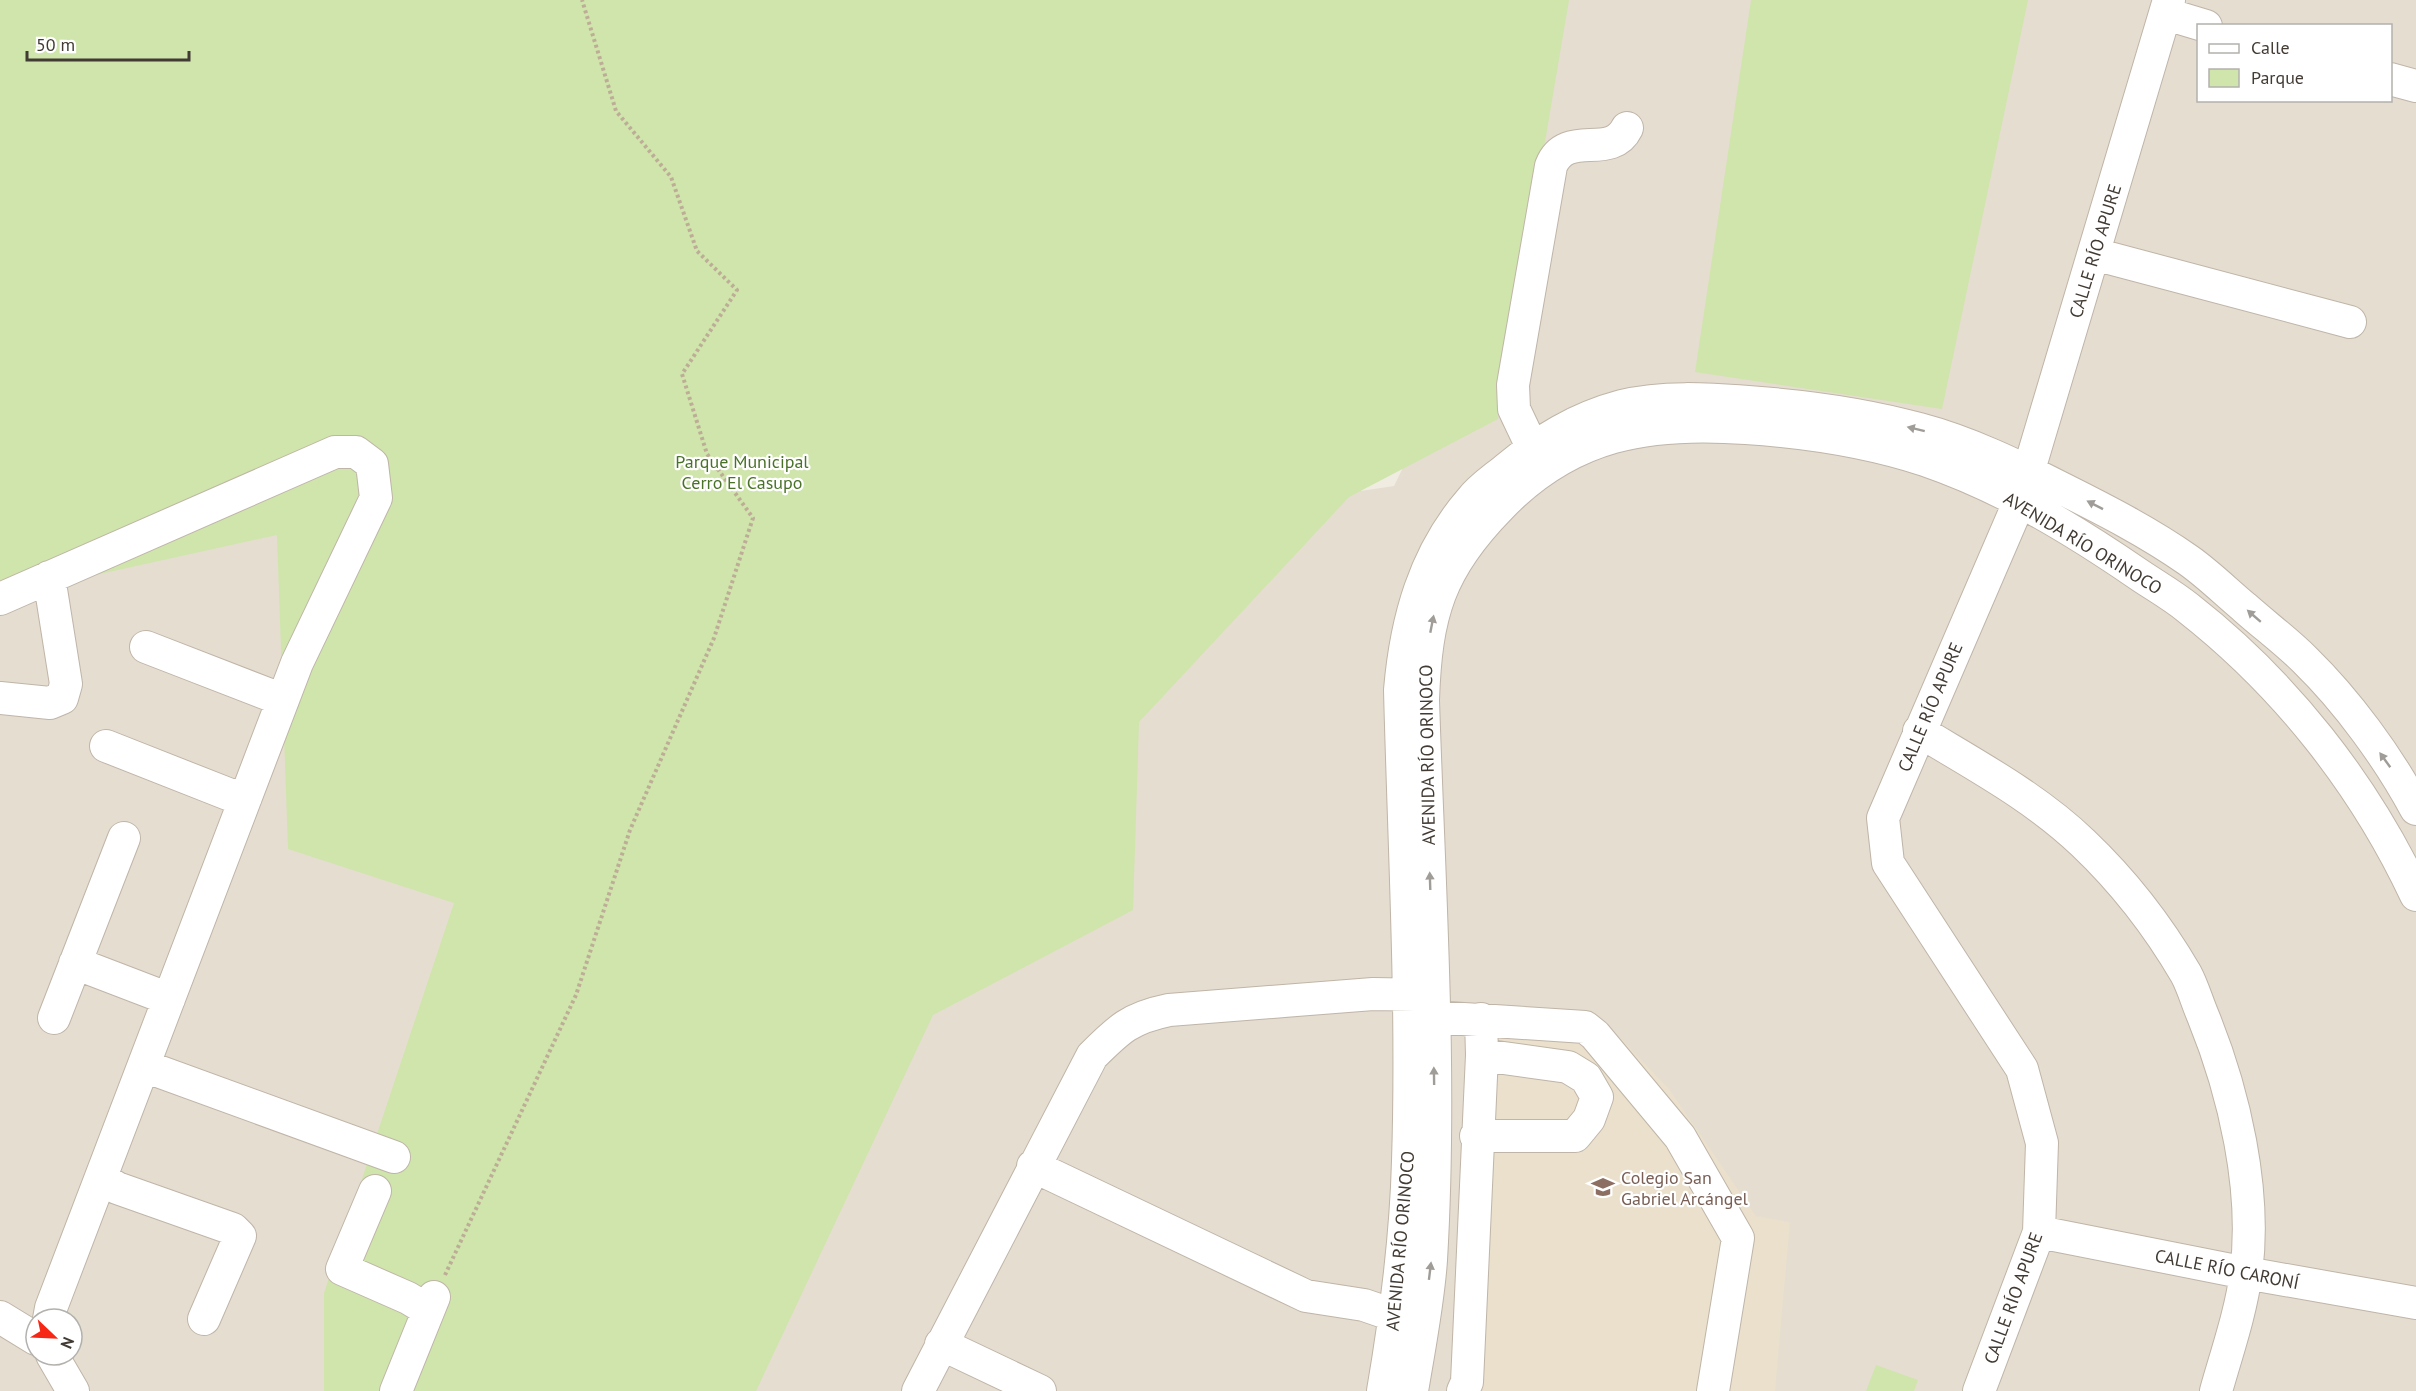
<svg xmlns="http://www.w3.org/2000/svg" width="2416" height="1391" font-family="'PT Sans',sans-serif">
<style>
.residential{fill:#e5ddd0;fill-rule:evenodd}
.education{fill:#eae0cc}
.green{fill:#cfe5ab}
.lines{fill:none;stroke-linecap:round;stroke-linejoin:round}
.minor-casing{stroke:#bfb5a8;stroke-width:34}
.path{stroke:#bdad97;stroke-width:4;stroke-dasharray:3 3;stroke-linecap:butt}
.minor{stroke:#fff;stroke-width:32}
.oneway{fill:#a09d99}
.labels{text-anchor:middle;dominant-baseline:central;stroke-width:4.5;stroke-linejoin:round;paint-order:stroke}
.street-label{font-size:18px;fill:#423b33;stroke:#fff}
.park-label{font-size:18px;fill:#497228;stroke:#fff}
.education-label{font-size:18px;fill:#785e54;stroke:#fff;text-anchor:start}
</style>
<rect width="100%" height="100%" fill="#f1ece2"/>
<path class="residential" d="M 1523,0 L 2416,0 L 2416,1391 L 0,1391 L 0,428 L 1287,502 L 1394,486 L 1445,381 ZM 2198,26 L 2390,26 L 2390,100 L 2198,100 ZM 36,1319 L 72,1319 L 72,1355 L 36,1355 Z"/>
<path class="education" d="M 1472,1017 L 1603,1020 L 1669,1089 L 1756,1216 L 1790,1222 L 1775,1391 L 1451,1391 Z"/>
<path class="green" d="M 0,0 L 1569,0 L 1498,419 L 1349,497 L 1139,722 L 1133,910 L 933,1015 L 756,1391 L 324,1391 L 324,1293 L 454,903 L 288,849 L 277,535 L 0,596 Z
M 1751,0 L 2028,0 L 1942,409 L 1695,372 Z
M 1876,1365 L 1918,1380 L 1914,1391 L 1866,1391 Z"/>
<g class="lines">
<g class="minor-casing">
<path id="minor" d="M 2166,14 L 2206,26
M 2390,79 L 2416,86
M 2094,254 L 2350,322
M 1532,447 L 1514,409 L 1513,385 L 1551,166 C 1566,128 1611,161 1627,128
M 0,599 L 335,452 L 356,452 L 372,464 L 376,498 L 297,663 L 51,1308 L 49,1319
M 146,647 L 283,700
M 0,698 L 50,703 L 62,698 L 66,684 L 49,577
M 1919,731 C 1975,765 2035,797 2083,843 C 2123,881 2158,926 2186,974 C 2193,987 2197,1002 2203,1016 C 2234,1092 2257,1190 2246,1273 C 2241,1312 2227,1352 2216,1391
M 106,746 L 228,794 L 246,797
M 75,963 L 169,999
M 1433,1017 L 1585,1027 L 1595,1035 L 1680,1137 L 1738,1238 L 1713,1391
M 54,1018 L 124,838
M 144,1066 L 394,1157
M 1476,1136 L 1575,1136 L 1589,1119 L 1597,1097 L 1586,1078 L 1568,1067 L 1482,1055
M 1033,1166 L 1306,1296 L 1364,1305 L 1396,1316 L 1414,1317
M 101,1178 L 117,1188 L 233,1229 L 240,1236 L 204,1319
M 375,1191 L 342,1269 L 408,1298 L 428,1310
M 2039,1232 L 2246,1273 L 2416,1303
M 0,1317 L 36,1339
M 941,1344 L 1040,1391
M 52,1355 L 73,1391
M 396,1391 L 434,1297
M 918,1391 L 1092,1056 C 1119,1029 1130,1018 1169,1010 L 1373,994 L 1430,995
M 1383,1391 C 1396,1315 1406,1238 1408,1161 C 1413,1005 1404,847 1400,690 C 1406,620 1424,554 1471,500 C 1480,488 1494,479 1506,469 C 1541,440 1577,418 1622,406 C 1662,396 1708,399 1748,402 C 1805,406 1864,414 1919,429 C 1968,442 2016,465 2061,488 C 2105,510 2148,532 2188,560 C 2208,574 2226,592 2244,607 C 2264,625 2286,641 2305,660 C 2347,701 2388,757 2416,809
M 1412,1391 C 1419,1348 1428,1304 1431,1260 C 1442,1074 1429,886 1423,700 C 1426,614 1439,569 1500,507 C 1571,433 1649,421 1746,428 C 1806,432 1867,441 1925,460 C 2001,486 2071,528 2138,574 C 2154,585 2172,595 2188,608 C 2285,684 2364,784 2416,895
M 1463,1391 L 1467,1382 L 1482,1055 L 1481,1019
M 1979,1391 L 2039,1232 L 2042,1143 L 2022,1069 L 1888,863 L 1883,818 L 2020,500 L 2169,0"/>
</g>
<path class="path" d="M 445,1275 L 576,995 L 630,830 L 714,638 L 753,518 L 707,454 L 682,374 L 737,290 L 697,251 L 671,177 L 616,111 L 582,0"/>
<use href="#minor" class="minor"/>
</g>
<defs><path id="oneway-solid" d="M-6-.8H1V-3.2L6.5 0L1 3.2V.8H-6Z" transform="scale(1.5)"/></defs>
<g class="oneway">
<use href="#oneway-solid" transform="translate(1916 429) rotate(-166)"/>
<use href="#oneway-solid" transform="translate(2095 505) rotate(-153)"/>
<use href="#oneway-solid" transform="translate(2254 616) rotate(-139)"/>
<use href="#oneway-solid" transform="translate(1432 624) rotate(-79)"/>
<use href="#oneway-solid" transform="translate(2385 760) rotate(-126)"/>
<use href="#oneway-solid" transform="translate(1430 881) rotate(-92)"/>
<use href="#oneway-solid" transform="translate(1434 1076) rotate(-91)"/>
<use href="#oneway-solid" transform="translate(1430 1271) rotate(-83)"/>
</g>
<defs>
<g id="school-bare" transform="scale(1.8)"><path d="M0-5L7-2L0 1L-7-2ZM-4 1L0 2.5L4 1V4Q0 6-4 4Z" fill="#8d6e63" stroke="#fff" stroke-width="2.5" paint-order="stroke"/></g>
</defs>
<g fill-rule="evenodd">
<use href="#school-bare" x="1603" y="1187"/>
</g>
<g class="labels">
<g class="street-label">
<text transform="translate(2095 251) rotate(-73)">CALLE RÍO APURE</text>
<text transform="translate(2083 543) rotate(31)">AVENIDA RÍO ORINOCO</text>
<text transform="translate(1930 707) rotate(-67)">CALLE RÍO APURE</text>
<text transform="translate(1427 755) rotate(-91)">AVENIDA RÍO ORINOCO</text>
<text transform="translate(1400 1241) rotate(-85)">AVENIDA RÍO ORINOCO</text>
<text transform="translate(2227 1269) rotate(11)">CALLE RÍO CARONÍ</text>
<text transform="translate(2013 1298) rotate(-70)">CALLE RÍO APURE</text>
</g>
<g class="park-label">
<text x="742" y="461">Parque Municipal<tspan x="742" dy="21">Cerro El Casupo</tspan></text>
</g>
<g class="education-label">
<text x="1621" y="1177">Colegio San<tspan x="1621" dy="21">Gabriel Arcángel</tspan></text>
</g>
</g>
<rect x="2197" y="24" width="195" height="78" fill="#ffffff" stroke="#b3b1ad" stroke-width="1.5"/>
<rect x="2209" y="44" width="30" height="9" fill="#ffffff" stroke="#b3b1ad" stroke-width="1.5"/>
<text x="2251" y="54" font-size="18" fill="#423b33">Calle</text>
<rect x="2209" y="69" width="30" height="18" fill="#cfe5ab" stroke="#b3b1ad" stroke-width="1.5"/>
<text x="2251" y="84" font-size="18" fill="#423b33">Parque</text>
<g transform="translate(54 1337) rotate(113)"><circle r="28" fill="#ffffff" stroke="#b3b1ad" stroke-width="1.5"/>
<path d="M0-4.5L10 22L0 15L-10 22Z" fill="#f62815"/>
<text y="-9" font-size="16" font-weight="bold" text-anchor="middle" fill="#423b33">N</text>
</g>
<path d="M27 51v9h162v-9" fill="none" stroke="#423b33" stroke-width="3"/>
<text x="36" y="51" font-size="18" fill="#423b33" stroke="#ffffff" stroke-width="4.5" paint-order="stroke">50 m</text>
</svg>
